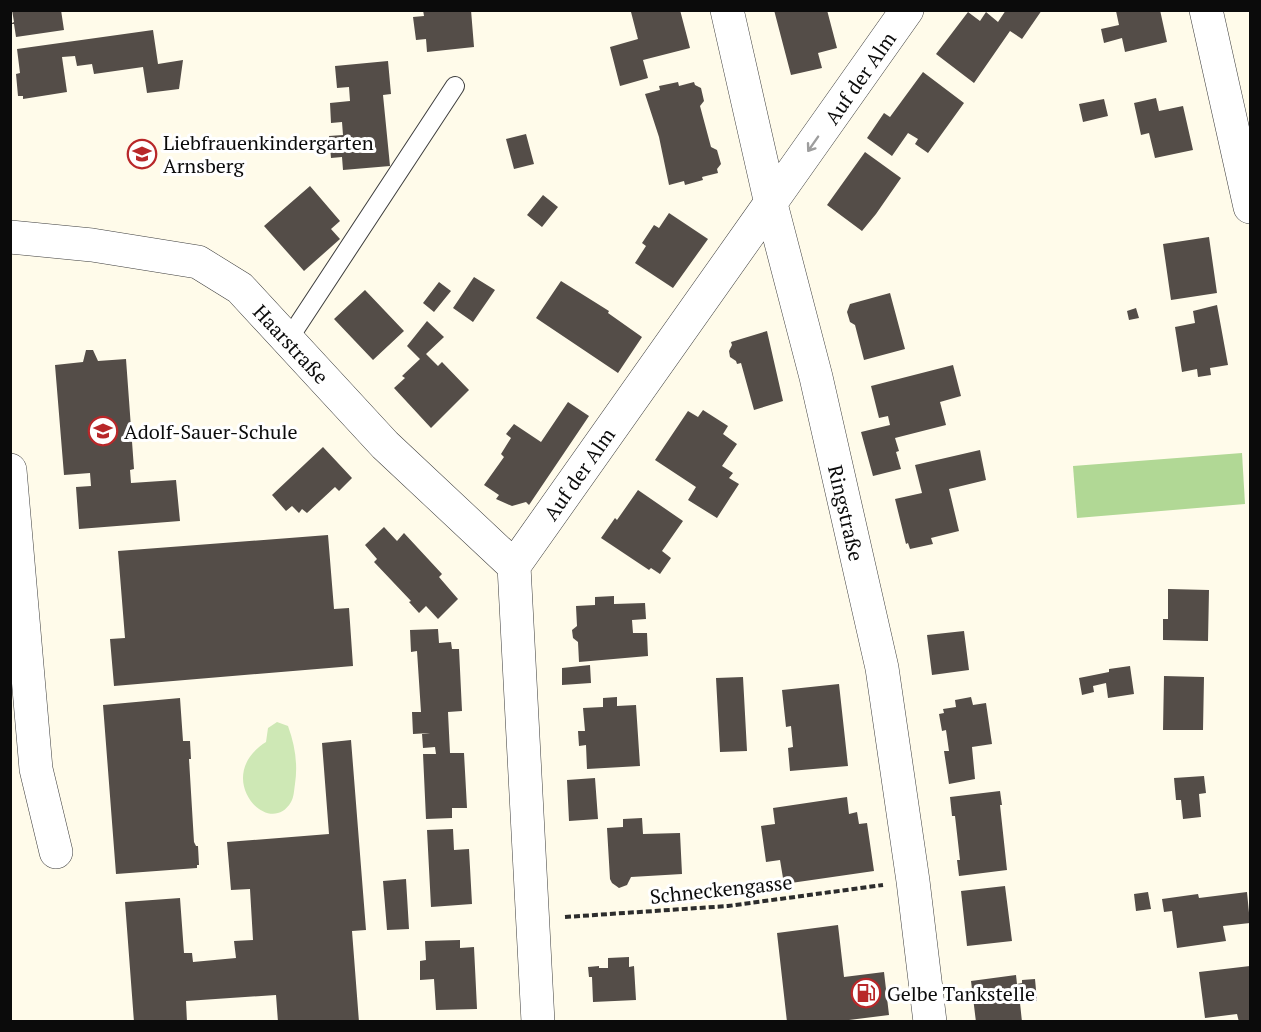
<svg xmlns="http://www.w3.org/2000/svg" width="1261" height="1032" font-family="'PT Serif',serif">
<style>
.green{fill:#cee8b5}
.forest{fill:#b1d895}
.building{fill:#544d48}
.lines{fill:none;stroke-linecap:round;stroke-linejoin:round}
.service-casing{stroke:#3e3e3e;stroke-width:20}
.minor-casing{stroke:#3e3e3e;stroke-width:34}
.tertiary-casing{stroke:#3e3e3e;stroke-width:34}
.path{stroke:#2d2d2d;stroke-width:4;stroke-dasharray:6 3;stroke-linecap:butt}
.service{stroke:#fff;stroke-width:18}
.minor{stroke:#fff;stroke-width:33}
.tertiary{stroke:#fff;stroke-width:33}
.oneway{stroke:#9d9d9d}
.labels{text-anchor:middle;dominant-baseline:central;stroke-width:6;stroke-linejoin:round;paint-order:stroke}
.street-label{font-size:20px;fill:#0b0b0b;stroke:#fff}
.poi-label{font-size:20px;fill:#0b0b0b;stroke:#fff;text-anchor:start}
</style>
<rect width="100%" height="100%" fill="#fffbea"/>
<path class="green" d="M 277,722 L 288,726 C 295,745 298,764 295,784 C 294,790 294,797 291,802 C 269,840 211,777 266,742 L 268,728 Z"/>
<path class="forest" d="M 1242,453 L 1245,504 L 1077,518 L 1073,466 Z"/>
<path class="building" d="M 12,10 L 61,10 L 64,30 L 16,37 L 14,24 L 10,24 L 14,22 Z
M 423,10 L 471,10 L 474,47 L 427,52 L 426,39 L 416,40 L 413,17 L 424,16 Z
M 636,10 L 680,10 L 690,48 L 643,60 L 648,78 L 620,86 L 610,47 L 638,39 L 631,12 Z
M 774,10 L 827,10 L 837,48 L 818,53 L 822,68 L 791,75 Z
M 1006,10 L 1042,10 L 1022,39 L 1010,31 L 974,83 L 936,54 L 968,12 L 980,21 L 986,12 L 998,22 Z
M 1160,10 L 1167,42 L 1125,52 L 1122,38 L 1104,43 L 1101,29 L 1119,25 L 1116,11 Z
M 153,30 L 158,64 L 183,60 L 179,89 L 147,93 L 143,67 L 94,74 L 92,64 L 77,66 L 75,56 L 62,57 L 67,92 L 23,99 L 23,96 L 18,96 L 16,74 L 20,73 L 17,49 Z
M 388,61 L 391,94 L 383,95 L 390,166 L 343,170 L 342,157 L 331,158 L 329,136 L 343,135 L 342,122 L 331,123 L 330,103 L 350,101 L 349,87 L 337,88 L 335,66 Z
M 923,72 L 964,103 L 928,153 L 915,144 L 918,139 L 908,133 L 892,156 L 867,138 L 884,113 L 890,117 Z
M 678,82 L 679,86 L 694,82 L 695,85 L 701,88 L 704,101 L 700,106 L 711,147 L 717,150 L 721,164 L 717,169 L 718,173 L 702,177 L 703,180 L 685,185 L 684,181 L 669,185 L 659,137 L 645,94 L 660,90 L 659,86 Z
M 1156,98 L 1159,111 L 1183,106 L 1193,150 L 1155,158 L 1149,133 L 1141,135 L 1134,103 Z
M 1104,99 L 1108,116 L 1083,122 L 1079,104 Z
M 526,134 L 534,164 L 514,169 L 506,139 Z
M 865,152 L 901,178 L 876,214 L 862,231 L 827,205 Z
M 310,186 L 340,221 L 331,229 L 340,239 L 304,271 L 264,226 Z
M 543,195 L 558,207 L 542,227 L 527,215 Z
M 669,213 L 708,239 L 673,288 L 635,263 L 646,246 L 642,243 L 654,225 L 659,228 Z
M 1209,237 L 1217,293 L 1171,300 L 1163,244 Z
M 474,277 L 495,290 L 473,322 L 453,308 Z
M 561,281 L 609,311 L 608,313 L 642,337 L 618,373 L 536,318 Z
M 439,282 L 451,291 L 434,312 L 423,303 Z
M 365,290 L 404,331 L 373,360 L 334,319 Z
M 890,293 L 905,349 L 864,360 L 855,325 L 850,322 L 847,312 L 850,304 Z
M 1217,305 L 1228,365 L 1210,368 L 1211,375 L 1198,377 L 1197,369 L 1182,372 L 1175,327 L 1195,323 L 1193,311 Z
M 1136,308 L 1139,318 L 1129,320 L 1127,311 Z
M 427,321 L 444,337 L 426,354 L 438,366 L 442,362 L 469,390 L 431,428 L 394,388 L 405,378 L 402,376 L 420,359 L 407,346 Z
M 767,331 L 783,401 L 754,410 L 741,363 L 737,364 L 736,361 L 730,357 L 729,351 L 732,345 L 731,342 Z
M 86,350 L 93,350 L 98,361 L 126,359 L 134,469 L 130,470 L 131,483 L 176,480 L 180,521 L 79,529 L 76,487 L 91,486 L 90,473 L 64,475 L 55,365 L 83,362 Z
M 953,365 L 961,396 L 940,402 L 946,425 L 895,438 L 899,451 L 896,452 L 901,469 L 873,476 L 861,432 L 890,425 L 888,416 L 879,418 L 871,386 Z
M 568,402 L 589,416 L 529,505 L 526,502 L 512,506 L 496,499 L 499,495 L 484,485 L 504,457 L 501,454 L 511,438 L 506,434 L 514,424 L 541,442 Z
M 703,410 L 728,426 L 723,434 L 737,444 L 722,466 L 733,473 L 729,478 L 739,484 L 717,518 L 688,500 L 696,487 L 655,460 L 688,411 L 698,417 Z
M 323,447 L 352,478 L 339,491 L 335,487 L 307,513 L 302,509 L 299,513 L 292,506 L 286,511 L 272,495 Z
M 980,450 L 986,480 L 949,489 L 959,531 L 931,538 L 933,544 L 910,549 L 908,543 L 906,544 L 895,499 L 922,493 L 915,465 Z
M 638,490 L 683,521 L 662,551 L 671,558 L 660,574 L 651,568 L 649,570 L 601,538 L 615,518 L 617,520 Z
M 384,527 L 397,541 L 404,533 L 442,574 L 439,577 L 458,599 L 438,619 L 426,606 L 419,613 L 409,602 L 411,601 L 374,562 L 377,559 L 365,545 Z
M 328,535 L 334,609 L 349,608 L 353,666 L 114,686 L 110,639 L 125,638 L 118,551 Z
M 1168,589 L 1209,590 L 1208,641 L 1163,640 L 1163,619 L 1168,619 Z
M 614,596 L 614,604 L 645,603 L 646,619 L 632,620 L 633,633 L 647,633 L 648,656 L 579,662 L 578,642 L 573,638 L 572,630 L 577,626 L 576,606 L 595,605 L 595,597 Z
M 438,629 L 439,643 L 451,642 L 452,649 L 459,649 L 462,711 L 448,712 L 449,733 L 450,753 L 464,753 L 467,808 L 452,808 L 452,818 L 426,819 L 423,754 L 436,754 L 435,747 L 423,748 L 422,734 L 430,733 L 413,734 L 412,712 L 421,712 L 417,651 L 411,652 L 410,630 Z
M 964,631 L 969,670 L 932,675 L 927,635 Z
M 590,665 L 591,683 L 562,685 L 562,668 Z
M 1130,666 L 1134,694 L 1108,698 L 1106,683 L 1093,686 L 1094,692 L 1082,695 L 1079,678 L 1109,672 L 1109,669 Z
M 1164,676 L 1204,677 L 1203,730 L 1163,730 Z
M 743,677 L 747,751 L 720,752 L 716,678 Z
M 839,684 L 848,766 L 790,771 L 788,748 L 793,747 L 791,726 L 786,727 L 782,690 Z
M 617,697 L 617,706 L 636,705 L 640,766 L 587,769 L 586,745 L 579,746 L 578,731 L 585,731 L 583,708 L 603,707 L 603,698 Z
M 971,697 L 973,705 L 986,703 L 992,744 L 972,747 L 975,779 L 949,784 L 944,751 L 949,751 L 946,730 L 942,731 L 939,714 L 944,713 L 943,709 L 956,707 L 955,700 Z
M 180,698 L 183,741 L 190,741 L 191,759 L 189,759 L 194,842 L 196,846 L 198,846 L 199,865 L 197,865 L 197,868 L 116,874 L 103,705 Z
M 351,740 L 366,930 L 352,931 L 359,1022 L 278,1022 L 276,995 L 186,1001 L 187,1022 L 134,1022 L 125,902 L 180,898 L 184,953 L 192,953 L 193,962 L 236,958 L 234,941 L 253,940 L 250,889 L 231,890 L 227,842 L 329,834 L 322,743 Z
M 1204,776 L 1206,793 L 1199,794 L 1201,817 L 1183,819 L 1181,800 L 1176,800 L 1174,778 Z
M 595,778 L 598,819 L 569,821 L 567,780 Z
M 1000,791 L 1002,805 L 1000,805 L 1007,870 L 959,876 L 957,860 L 960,860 L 955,816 L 952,816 L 950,797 Z
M 847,797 L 849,814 L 857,812 L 859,824 L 867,823 L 874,871 L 784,884 L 780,860 L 766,862 L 761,826 L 775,824 L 773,808 Z
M 642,818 L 643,834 L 680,833 L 682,874 L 631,877 L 627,885 L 619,888 L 612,883 L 610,879 L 607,828 L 623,827 L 623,819 Z
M 453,829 L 454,850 L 469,849 L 472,904 L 431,907 L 427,830 Z
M 406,879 L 409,929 L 387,930 L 383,881 Z
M 1005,886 L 1012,941 L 967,946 L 961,891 Z
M 1148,892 L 1151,909 L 1136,911 L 1134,894 Z
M 1247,892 L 1250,923 L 1223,926 L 1226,941 L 1177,948 L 1172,911 L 1164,912 L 1162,899 L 1198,894 L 1199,898 Z
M 838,925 L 844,977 L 884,972 L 889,1015 L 849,1020 L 849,1022 L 787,1022 L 777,933 Z
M 460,940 L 460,948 L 474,947 L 477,1009 L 436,1010 L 434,979 L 420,980 L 420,961 L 426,960 L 425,941 Z
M 629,957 L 629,967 L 634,966 L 636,1000 L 593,1002 L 592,977 L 589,977 L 588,967 L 599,966 L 599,968 L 608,968 L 608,958 Z
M 1250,966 L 1250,1022 L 1239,1022 L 1237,1014 L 1205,1018 L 1199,972 Z
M 1016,975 L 1017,984 L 1022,983 L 1022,980 L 1035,979 L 1037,1001 L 1020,1003 L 1022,1022 L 976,1022 L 971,981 Z"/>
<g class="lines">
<g class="service-casing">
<path id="service" d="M 288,340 L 455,86"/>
</g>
<g class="minor-casing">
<path id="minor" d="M 727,10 L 771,204 L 816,377 L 882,668 L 913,881 L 930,1022
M 10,237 L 92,245 L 198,262 L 240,288 L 385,445 L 514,566
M 10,470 L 36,769 L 56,852
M 538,1022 L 514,566 L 907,10"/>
</g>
<g class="tertiary-casing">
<path id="tertiary" d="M 1206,10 L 1250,207"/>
</g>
<path class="path" d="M 565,917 L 728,906 L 883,885"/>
<use href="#service" class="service"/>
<use href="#minor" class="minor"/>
<use href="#tertiary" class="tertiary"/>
</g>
<defs><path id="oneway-shaft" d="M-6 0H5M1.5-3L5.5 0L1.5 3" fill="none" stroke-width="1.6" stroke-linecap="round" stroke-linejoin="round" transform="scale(1.5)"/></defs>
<use class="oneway" href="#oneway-shaft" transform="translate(813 144) rotate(125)"/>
<defs>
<g id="school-ring" transform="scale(1.5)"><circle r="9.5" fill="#fff" stroke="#b82729" stroke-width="1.5"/><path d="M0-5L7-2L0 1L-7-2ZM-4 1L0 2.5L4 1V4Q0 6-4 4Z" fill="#b82729"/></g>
<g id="fuel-ring" transform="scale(1.5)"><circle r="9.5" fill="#fff" stroke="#b82729" stroke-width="1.5"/><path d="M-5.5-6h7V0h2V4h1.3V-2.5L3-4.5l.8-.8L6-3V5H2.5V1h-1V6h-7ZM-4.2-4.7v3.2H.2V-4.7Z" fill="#b82729"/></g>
</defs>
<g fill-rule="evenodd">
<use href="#school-ring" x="142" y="154"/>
<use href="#school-ring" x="103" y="431"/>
<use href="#fuel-ring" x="866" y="993"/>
</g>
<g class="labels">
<g class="street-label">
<text transform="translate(860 78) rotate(-55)">Auf der Alm</text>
<text transform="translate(291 344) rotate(47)">Haarstraße</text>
<text transform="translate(579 474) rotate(-55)">Auf der Alm</text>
<text transform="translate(846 513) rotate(77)">Ringstraße</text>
<text transform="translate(721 889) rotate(-6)">Schneckengasse</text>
</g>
<g class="poi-label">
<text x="163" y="142">Liebfrauenkindergarten<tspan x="163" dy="23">Arnsberg</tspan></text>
<text x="124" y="431">Adolf-Sauer-Schule</text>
<text x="887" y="993">Gelbe Tankstelle</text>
</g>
</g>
<rect width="1261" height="1032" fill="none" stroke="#0b0b0b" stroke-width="24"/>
</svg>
